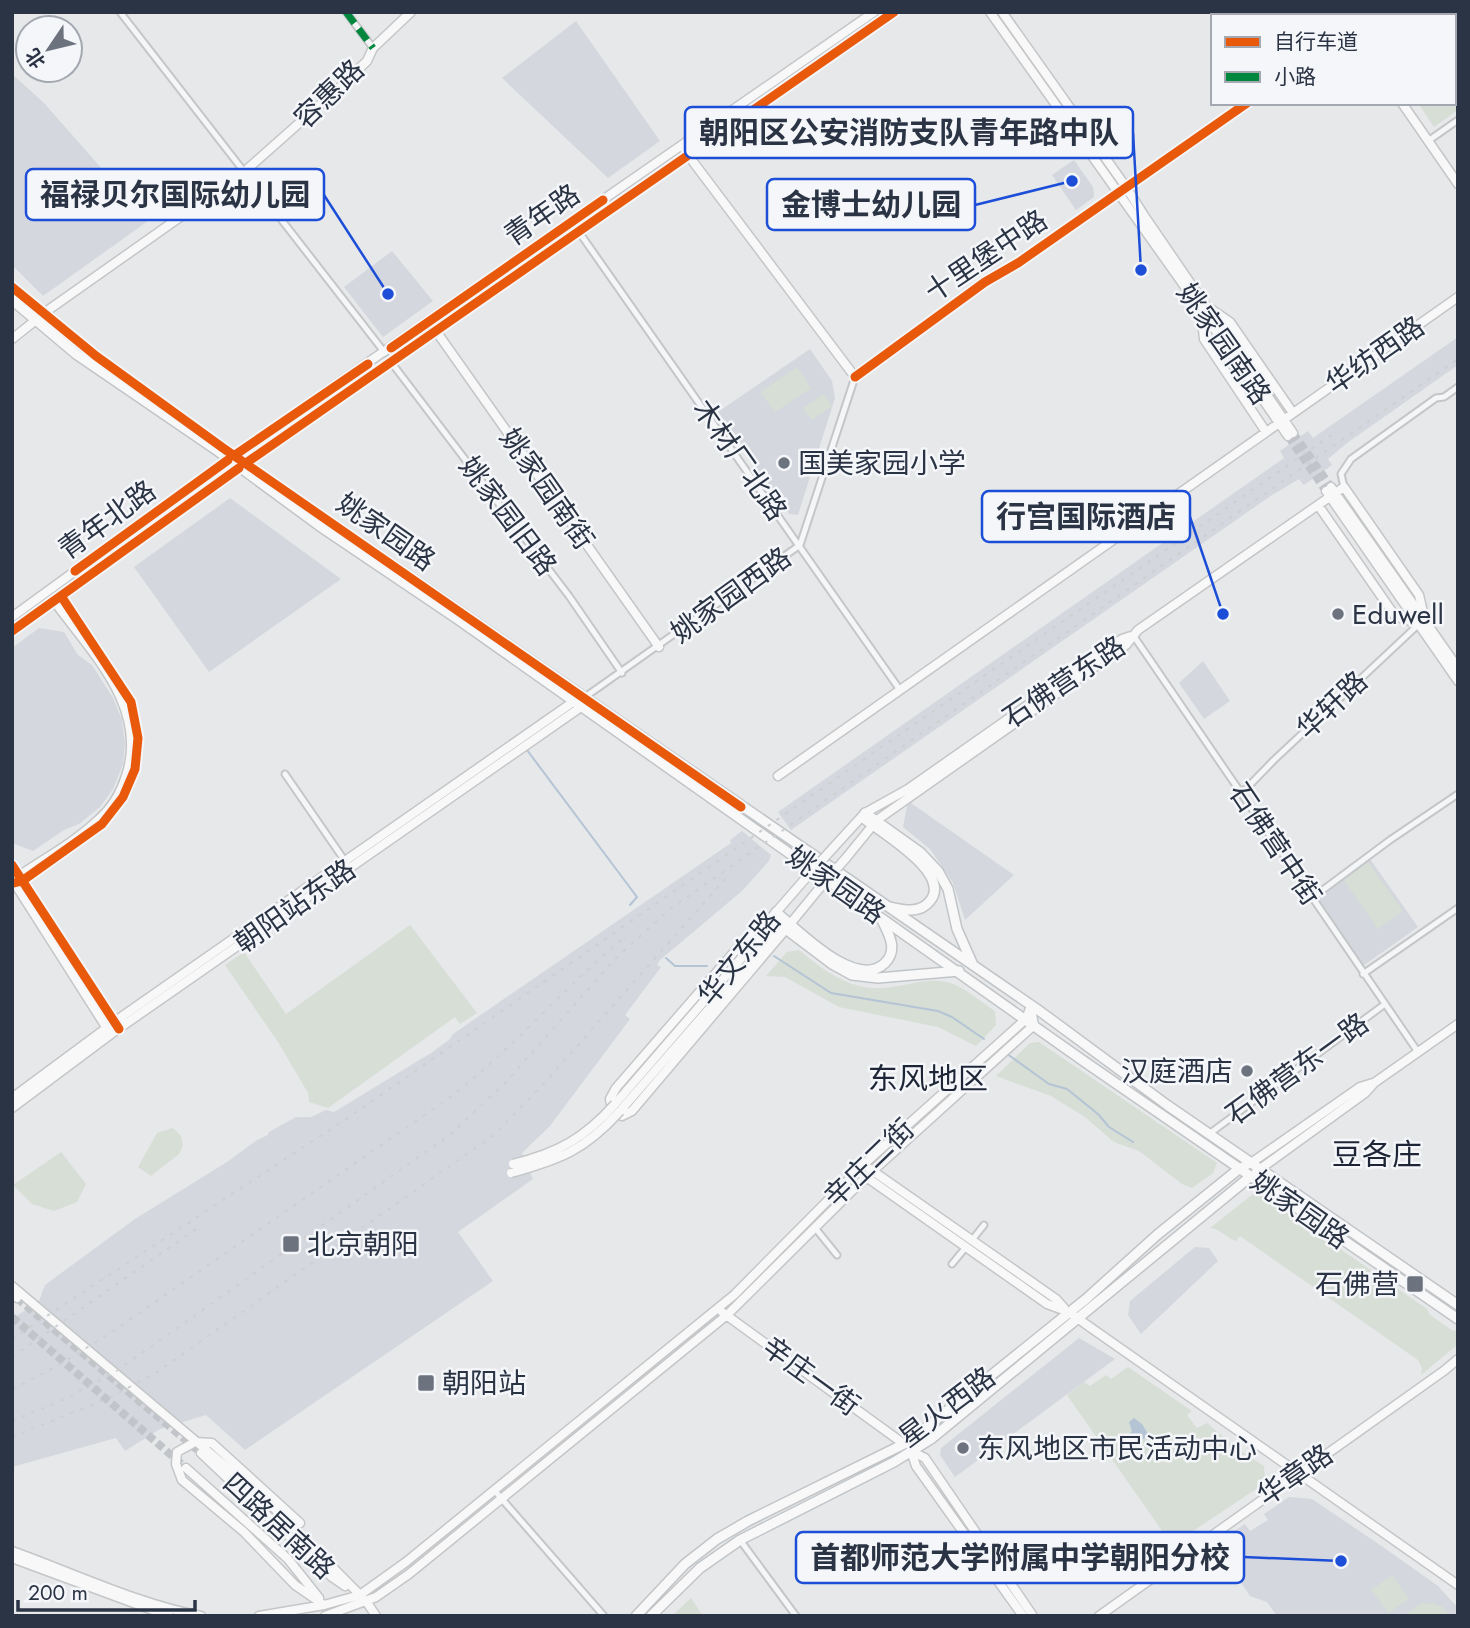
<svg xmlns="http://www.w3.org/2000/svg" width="1470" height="1628" font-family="Jost,'Noto Sans SC',sans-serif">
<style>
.built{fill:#d4d7dd}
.green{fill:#d6ded6}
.water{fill:#b4c4d5}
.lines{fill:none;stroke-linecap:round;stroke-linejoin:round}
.stream{stroke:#b4c4d5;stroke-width:2}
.secondary-tunnel{stroke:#c1c4c9;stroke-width:8;stroke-dasharray:8 4;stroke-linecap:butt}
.street-casing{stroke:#c4c6c8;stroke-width:9}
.secondary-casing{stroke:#c4c6c8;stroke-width:11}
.primary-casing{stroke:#c2c5c8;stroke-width:12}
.street{stroke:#f5f6f7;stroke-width:5}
.secondary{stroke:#f8f8f8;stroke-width:8}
.primary{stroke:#f8f8f8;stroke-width:9}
.rail{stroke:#cecfd2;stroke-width:2;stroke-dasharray:3.5 7;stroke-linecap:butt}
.secondary-bridge-casing{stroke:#c4c6c8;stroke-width:11;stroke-linecap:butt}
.secondary-bridge{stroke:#f8f8f8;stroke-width:8}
.quiet{stroke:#00873e;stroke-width:7;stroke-dasharray:14 7;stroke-linecap:butt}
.cycleway-casing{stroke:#f4f6f9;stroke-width:13}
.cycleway{stroke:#e8590c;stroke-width:9}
.poi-dot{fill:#6c737f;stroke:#f4f6f9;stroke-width:2.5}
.labels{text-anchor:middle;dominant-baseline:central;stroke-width:5;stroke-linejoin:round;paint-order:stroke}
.street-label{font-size:28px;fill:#2b3445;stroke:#f4f6f9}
.poi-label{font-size:28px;fill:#2b3445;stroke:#f4f6f9;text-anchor:start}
.neighbourhood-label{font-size:30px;fill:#1d2536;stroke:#f4f6f9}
.leader{fill:none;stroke:#1d4ed8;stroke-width:2.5}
.callout-dot{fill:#1d4ed8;stroke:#f4f6f9;stroke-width:2.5}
.callout{fill:#f4f6f9;stroke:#1d4ed8;stroke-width:2.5}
.callout-label{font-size:30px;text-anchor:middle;font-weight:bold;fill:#2b3445}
</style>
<rect width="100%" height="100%" fill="#e6e8ea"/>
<path class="built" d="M 576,21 L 660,141 L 608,178 L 502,78 Z
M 12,74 L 44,103 L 148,221 L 43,296 L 12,265 Z
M 1074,160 L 1093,187 L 1094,193 L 1094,197 L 1076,210 L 1052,175 Z
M 392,251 L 433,301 L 383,337 L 344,287 Z
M 1458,337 L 1458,365 L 1347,443 L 1328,459 L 1332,465 L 1304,485 L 1299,479 L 1272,495 L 791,830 L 778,812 L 1284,458 L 1280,451 L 1308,431 L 1313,438 Z
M 810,349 L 832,381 L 835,398 L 798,515 L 789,514 L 718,412 Z
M 230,498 L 341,579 L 209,672 L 134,567 Z
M 39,628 L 64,632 L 78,655 L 92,665 L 113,698 L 122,720 L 125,743 L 123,764 L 113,789 L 100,807 L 79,824 L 64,830 L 33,851 L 12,843 L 12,648 Z
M 1203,661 L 1230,701 L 1204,719 L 1179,683 Z
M 908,801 L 1014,875 L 965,920 L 953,883 L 930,849 L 903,827 Z
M 742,831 L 771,855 L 769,861 L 742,891 L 660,960 L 657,965 L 661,967 L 625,1015 L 630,1019 L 550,1126 L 522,1153 L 533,1179 L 458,1232 L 493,1281 L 245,1450 L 206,1415 L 160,1429 L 125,1451 L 116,1438 L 12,1467 L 12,1319 L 39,1301 L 45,1285 L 135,1219 L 227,1162 L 257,1140 L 268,1135 L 269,1132 L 296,1117 L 311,1117 L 326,1110 L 334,1112 L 431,1053 L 449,1040 L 453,1034 L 731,843 L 730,840 Z
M 1370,859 L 1418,927 L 1363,966 L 1315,898 Z
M 1195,1247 L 1209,1248 L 1218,1261 L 1141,1334 L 1128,1315 L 1130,1301 Z
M 1079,1338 L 1115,1359 L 955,1477 L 940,1455 L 941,1448 Z
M 1289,1497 L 1312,1499 L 1383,1547 L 1438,1586 L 1458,1608 L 1458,1616 L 1277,1616 L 1267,1602 L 1250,1596 L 1215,1544 L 1245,1524 L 1250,1531 L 1268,1520 L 1264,1514 Z"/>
<path class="green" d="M 1407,12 L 1458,12 L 1458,110 L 1434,127 L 1418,103 L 1454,103 L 1454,16 L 1402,16 Z
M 797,367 L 811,388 L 775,412 L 760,392 Z
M 824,394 L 832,406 L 812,420 L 803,408 Z
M 1368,862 L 1403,911 L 1378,929 L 1344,880 Z
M 410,925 L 477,1013 L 460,1024 L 455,1017 L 328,1108 L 309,1102 L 308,1093 L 278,1042 L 225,965 L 244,952 L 286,1014 Z
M 799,950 C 823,970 849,990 882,988 C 905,987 930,975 953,984 C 967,989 982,1003 995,1011 L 996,1025 L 976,1046 L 938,1027 L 839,1007 L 785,977 L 766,976 L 787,952 Z
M 1039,1042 L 1217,1163 L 1213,1173 L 1192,1188 L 1182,1184 L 1139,1151 L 1114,1142 L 1085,1117 L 1051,1096 L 996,1076 L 1030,1043 Z
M 173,1128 L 181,1136 L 183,1146 L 179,1154 L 151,1176 L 138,1167 L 157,1133 Z
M 61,1152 L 86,1184 L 77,1202 L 54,1211 L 32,1204 L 13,1185 Z
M 1259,1193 L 1427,1309 L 1430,1315 L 1453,1331 L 1458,1330 L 1458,1344 L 1421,1375 L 1422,1368 L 1418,1360 L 1240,1236 L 1236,1241 C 1226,1238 1221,1229 1210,1228 L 1253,1194 Z
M 1128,1367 L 1192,1411 L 1187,1415 L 1197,1428 L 1207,1423 L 1237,1449 L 1264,1466 L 1265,1483 L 1172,1545 L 1067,1395 L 1084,1382 L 1090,1386 L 1106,1375 L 1111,1379 Z
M 1392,1575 L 1409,1599 L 1388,1613 L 1371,1590 Z
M 691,1598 L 703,1616 L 672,1616 Z
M 1431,1603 L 1443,1607 L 1451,1616 L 1404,1616 L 1420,1604 Z"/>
<path class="water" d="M 1134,1418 L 1142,1424 L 1148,1434 L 1145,1438 L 1133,1445 L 1128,1441 L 1129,1434 L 1132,1431 L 1129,1422 Z"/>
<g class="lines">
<path class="stream" d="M 527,750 L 637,897 L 630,905
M 774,956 L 831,993 L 938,1011 L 952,1017 L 984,1039
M 666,958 L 675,966 L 707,966
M 1006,1053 L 1049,1084 L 1067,1089 L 1098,1114 L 1109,1127 L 1133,1142"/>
<path class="secondary-tunnel" d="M 1293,433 L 1331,487
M 1288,436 L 1326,491
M 17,1298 L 201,1453
M 12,1317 L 186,1468"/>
<g class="street-casing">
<path id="street" d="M 120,12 L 385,353
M 346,12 L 373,48
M 1428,141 L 1458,120
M 579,232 L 900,690
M 391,362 L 569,596 L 622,673
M 1344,487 L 1341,474 L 1351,459 L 1436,398 L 1444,397 L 1458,387
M 1133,635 L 1418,1052
M 585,697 L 800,545 L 855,377
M 285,774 L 347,864
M 1242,793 L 1274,760 L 1419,624
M 1312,898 L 1390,840 L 1458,794
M 1363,974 L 1458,908
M 1209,1134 L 1385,1004
M 816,1229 L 837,1255
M 972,1240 L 984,1225
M 952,1264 L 966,1247
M 494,1490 L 604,1616
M 740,1540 L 796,1616"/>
</g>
<g class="secondary-casing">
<path id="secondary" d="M 990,12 L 1200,308 L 1288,436
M 1002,12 L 1126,187 L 1143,214 L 1293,433
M 1339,12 L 1341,16
M 1376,16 L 1381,12
M 1402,103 L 1458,184
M 685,151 L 855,377 L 985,282 L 1018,263 L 1247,103
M 1211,309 L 1230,322 L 1293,413
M 1201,311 L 1204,339 L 1266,432
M 44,313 L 244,172 L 341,86 L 367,61 L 373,48 L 411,12
M 436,331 L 659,647
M 12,339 L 36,320
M 1331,487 L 1458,668
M 1326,491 L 1458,681
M 1318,505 L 1395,616 L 1419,624
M 12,617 L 246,447 L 874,12
M 12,631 L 239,468 L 894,12
M 778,776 L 1458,297
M 833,848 L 865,813 L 908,789 L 1122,639 L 1131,636
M 846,858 L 877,820 L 1126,645 L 1138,630 L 1344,487 L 1419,595 L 1425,621
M 12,865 L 117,1027
M 12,879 L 108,1030
M 14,883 L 22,881 L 102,824 L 123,797 L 135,769 L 138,738 L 131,702 L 61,596
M 14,883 L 19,876 C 45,858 75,842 98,820 C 111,809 121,792 126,776 C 149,707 91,652 54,601
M 771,918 L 748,936 L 616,1088 L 610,1099 L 612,1109 L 622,1116 L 632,1111 L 786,929
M 12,1098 L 124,1015 L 573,702
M 615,1104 L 763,933 L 771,918 L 805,879
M 12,1108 L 111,1034 L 581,707
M 620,1111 L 770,939 L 786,929 L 818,890
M 1240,1168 L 1251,1163 L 1360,1087 L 1373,1083
M 870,1169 L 1056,1299 L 1064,1308
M 1256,1172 L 1365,1093 L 1374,1083 L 1458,1024
M 862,1174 L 1047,1304 L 1069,1312 L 1087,1325 L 1458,1585
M 12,1286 L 269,1503 L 366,1601 L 376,1616
M 12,1294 L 17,1298
M 722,1312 L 904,1444
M 911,1451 L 925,1458 L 1033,1616
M 911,1451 L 916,1466 L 1023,1616
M 201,1453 L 332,1577 L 345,1586
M 186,1468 L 288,1559 L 319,1598
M 300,1523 L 212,1443 L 195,1442 L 177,1452 L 176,1464 L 182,1480 L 244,1532 L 295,1585 L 324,1605
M 12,1551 C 73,1573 138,1604 201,1616
M 12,1558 L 169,1616
M 259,1616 L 324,1605 L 360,1595 L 406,1562 L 734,1295 L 863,1165 L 1026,1019 L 1031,1006
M 325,1616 L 376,1597 L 409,1574 L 727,1315 L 866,1177 L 1034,1025 L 1031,1009
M 1099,1616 L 1445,1370 L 1458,1359"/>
</g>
<g class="primary-casing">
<path id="primary" d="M 12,287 L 96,356 L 223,448 L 1041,1012 L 1167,1105 L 1458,1305
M 12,300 L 76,354 L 215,449 L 321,527 L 456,618 L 1085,1062 L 1458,1319
M 865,813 L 921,853 L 938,871 L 948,889 L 957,929 L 973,965
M 862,817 C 880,832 953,873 930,901 C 920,914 903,910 890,907
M 776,912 C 798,930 856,991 885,963 C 899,949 888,933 881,918
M 771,918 L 832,964 L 852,975 L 878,978 L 959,971
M 636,1616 L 685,1564 L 717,1539 L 748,1521 L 904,1444 L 922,1431 L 1086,1299 L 1157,1235 L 1240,1168
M 651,1616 L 700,1568 L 740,1540 L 894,1462 L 931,1439 L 1251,1176"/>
</g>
<use href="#street" class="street"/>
<use href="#secondary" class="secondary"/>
<use href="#primary" class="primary"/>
<path class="rail" d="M 12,1339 L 346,1119 L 1337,431
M 12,1357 L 199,1227
M 12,1389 L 54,1368 L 109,1334 L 449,1098 C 512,1050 563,988 624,938
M 12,1421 L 61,1401 L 115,1372 L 451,1134 L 506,1082 L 614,960 L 670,909 L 1458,359
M 12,1437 L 109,1398 L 157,1372 L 494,1135 L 549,1078 L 725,879"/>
<g class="secondary-bridge-casing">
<path id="secondary-bridge" d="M 805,879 L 833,848
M 818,890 L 846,858
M 513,1164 C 557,1153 584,1139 615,1104
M 511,1173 C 561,1159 585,1150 620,1111"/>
</g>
<use href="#secondary-bridge" class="secondary-bridge"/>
<path class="quiet" d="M 346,12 L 373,48"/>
<g class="cycleway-casing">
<path id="cycleway" d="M 12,287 L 96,356 L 223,448 L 741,807
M 391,348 L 603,200
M 855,377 L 985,282 L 1018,263 L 1247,103
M 235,455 L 368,364
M 246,463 L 894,12
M 75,571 L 228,460
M 12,631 L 239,468
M 12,865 L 119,1029
M 14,883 L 22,881 L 102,824 L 123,797 L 135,769 L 138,738 L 131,702 L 61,596"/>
</g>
<use href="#cycleway" class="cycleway"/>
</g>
<g class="poi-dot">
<circle cx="784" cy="463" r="7"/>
<circle cx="1338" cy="614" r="7"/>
<circle cx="1247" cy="1071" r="7"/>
<rect x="282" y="1235" width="18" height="18" rx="3.5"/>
<rect x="1406" y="1275" width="18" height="18" rx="3.5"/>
<rect x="417" y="1374" width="18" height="18" rx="3.5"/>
<circle cx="963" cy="1448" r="7"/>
</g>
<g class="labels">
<g class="street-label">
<text transform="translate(329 94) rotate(-44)">容惠路</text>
<text transform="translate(542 215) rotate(-35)">青年路</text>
<text transform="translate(986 256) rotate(-34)">十里堡中路</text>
<text transform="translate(1224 344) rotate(55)">姚家园南路</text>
<text transform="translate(1375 355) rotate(-35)">华纺西路</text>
<text transform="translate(740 460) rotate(55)">木材厂北路</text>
<text transform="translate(547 489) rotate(55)">姚家园南街</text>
<text transform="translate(508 516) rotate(53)">姚家园旧路</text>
<text transform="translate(107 520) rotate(-36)">青年北路</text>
<text transform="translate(386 532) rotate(35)">姚家园路</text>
<text transform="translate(731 595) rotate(-36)">姚家园西路</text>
<text transform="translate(1064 682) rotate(-34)">石佛营东路</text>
<text transform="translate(1332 705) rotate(-43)">华轩路</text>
<text transform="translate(1275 844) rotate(56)">石佛营中街</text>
<text transform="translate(836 885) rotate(35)">姚家园路</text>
<text transform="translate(295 906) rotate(-35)">朝阳站东路</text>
<text transform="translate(739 958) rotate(-51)">华文东路</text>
<text transform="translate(1297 1069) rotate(-36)">石佛营东一路</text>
<text transform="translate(869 1163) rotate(-44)">辛庄二街</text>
<text transform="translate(1300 1210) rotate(35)">姚家园路</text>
<text transform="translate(811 1376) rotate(36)">辛庄一街</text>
<text transform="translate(947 1407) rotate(-37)">星火西路</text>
<text transform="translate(1295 1475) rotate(-35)">华章路</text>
<text transform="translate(279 1526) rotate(43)">四路居南路</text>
</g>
<g class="poi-label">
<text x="798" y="463">国美家园小学</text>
<text x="1352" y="614">Eduwell</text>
<text x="1233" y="1071" text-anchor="end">汉庭酒店</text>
<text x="307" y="1244">北京朝阳</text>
<text x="1399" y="1284" text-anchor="end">石佛营</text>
<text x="442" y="1383">朝阳站</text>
<text x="977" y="1448">东风地区市民活动中心</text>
</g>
<g class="neighbourhood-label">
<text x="928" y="1078">东风地区</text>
<text x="1377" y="1154">豆各庄</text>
</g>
</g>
<path class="leader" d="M1141 270L1133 133M388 294L324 195M1072 181L975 205M1223 614L1190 517M1341 1561L1244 1557"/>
<g class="callout-dot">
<circle cx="1141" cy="270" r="7"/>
<circle cx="388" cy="294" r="7"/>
<circle cx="1072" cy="181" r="7"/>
<circle cx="1223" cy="614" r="7"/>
<circle cx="1341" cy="1561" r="7"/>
</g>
<g class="callout">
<rect x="685" y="107" width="448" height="51" rx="7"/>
<rect x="26" y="169" width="298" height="51" rx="7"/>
<rect x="767" y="179" width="208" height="51" rx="7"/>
<rect x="982" y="491" width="208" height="51" rx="7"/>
<rect x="796" y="1532" width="448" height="51" rx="7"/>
</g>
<g class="callout-label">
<text x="909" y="143">朝阳区公安消防支队青年路中队</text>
<text x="175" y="205">福禄贝尔国际幼儿园</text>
<text x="871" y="215">金博士幼儿园</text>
<text x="1086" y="527">行宫国际酒店</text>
<text x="1020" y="1568">首都师范大学附属中学朝阳分校</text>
</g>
<rect width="1470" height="1628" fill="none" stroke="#2b3445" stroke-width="28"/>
<rect x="1211" y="14" width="245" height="91" fill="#f4f6f9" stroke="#a4a8b1" stroke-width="2"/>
<rect x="1225" y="37" width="35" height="10" fill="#e8590c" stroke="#a4a8b1" stroke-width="2"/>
<text x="1274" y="49" font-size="21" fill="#2b3445">自行车道</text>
<rect x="1225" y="72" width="35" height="10" fill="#00873e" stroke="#a4a8b1" stroke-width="2"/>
<text x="1274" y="84" font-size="21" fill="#2b3445">小路</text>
<g transform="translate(49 49) rotate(235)"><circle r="33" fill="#f4f6f9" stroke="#a4a8b1" stroke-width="2"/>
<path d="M0-5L12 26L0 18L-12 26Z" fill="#6c737f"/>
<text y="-10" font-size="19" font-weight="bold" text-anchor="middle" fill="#2b3445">北</text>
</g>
<path d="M18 1600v10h177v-10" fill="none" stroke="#2b3445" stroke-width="3.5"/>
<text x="28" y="1600" font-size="21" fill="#2b3445" stroke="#f4f6f9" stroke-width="5" paint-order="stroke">200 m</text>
</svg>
